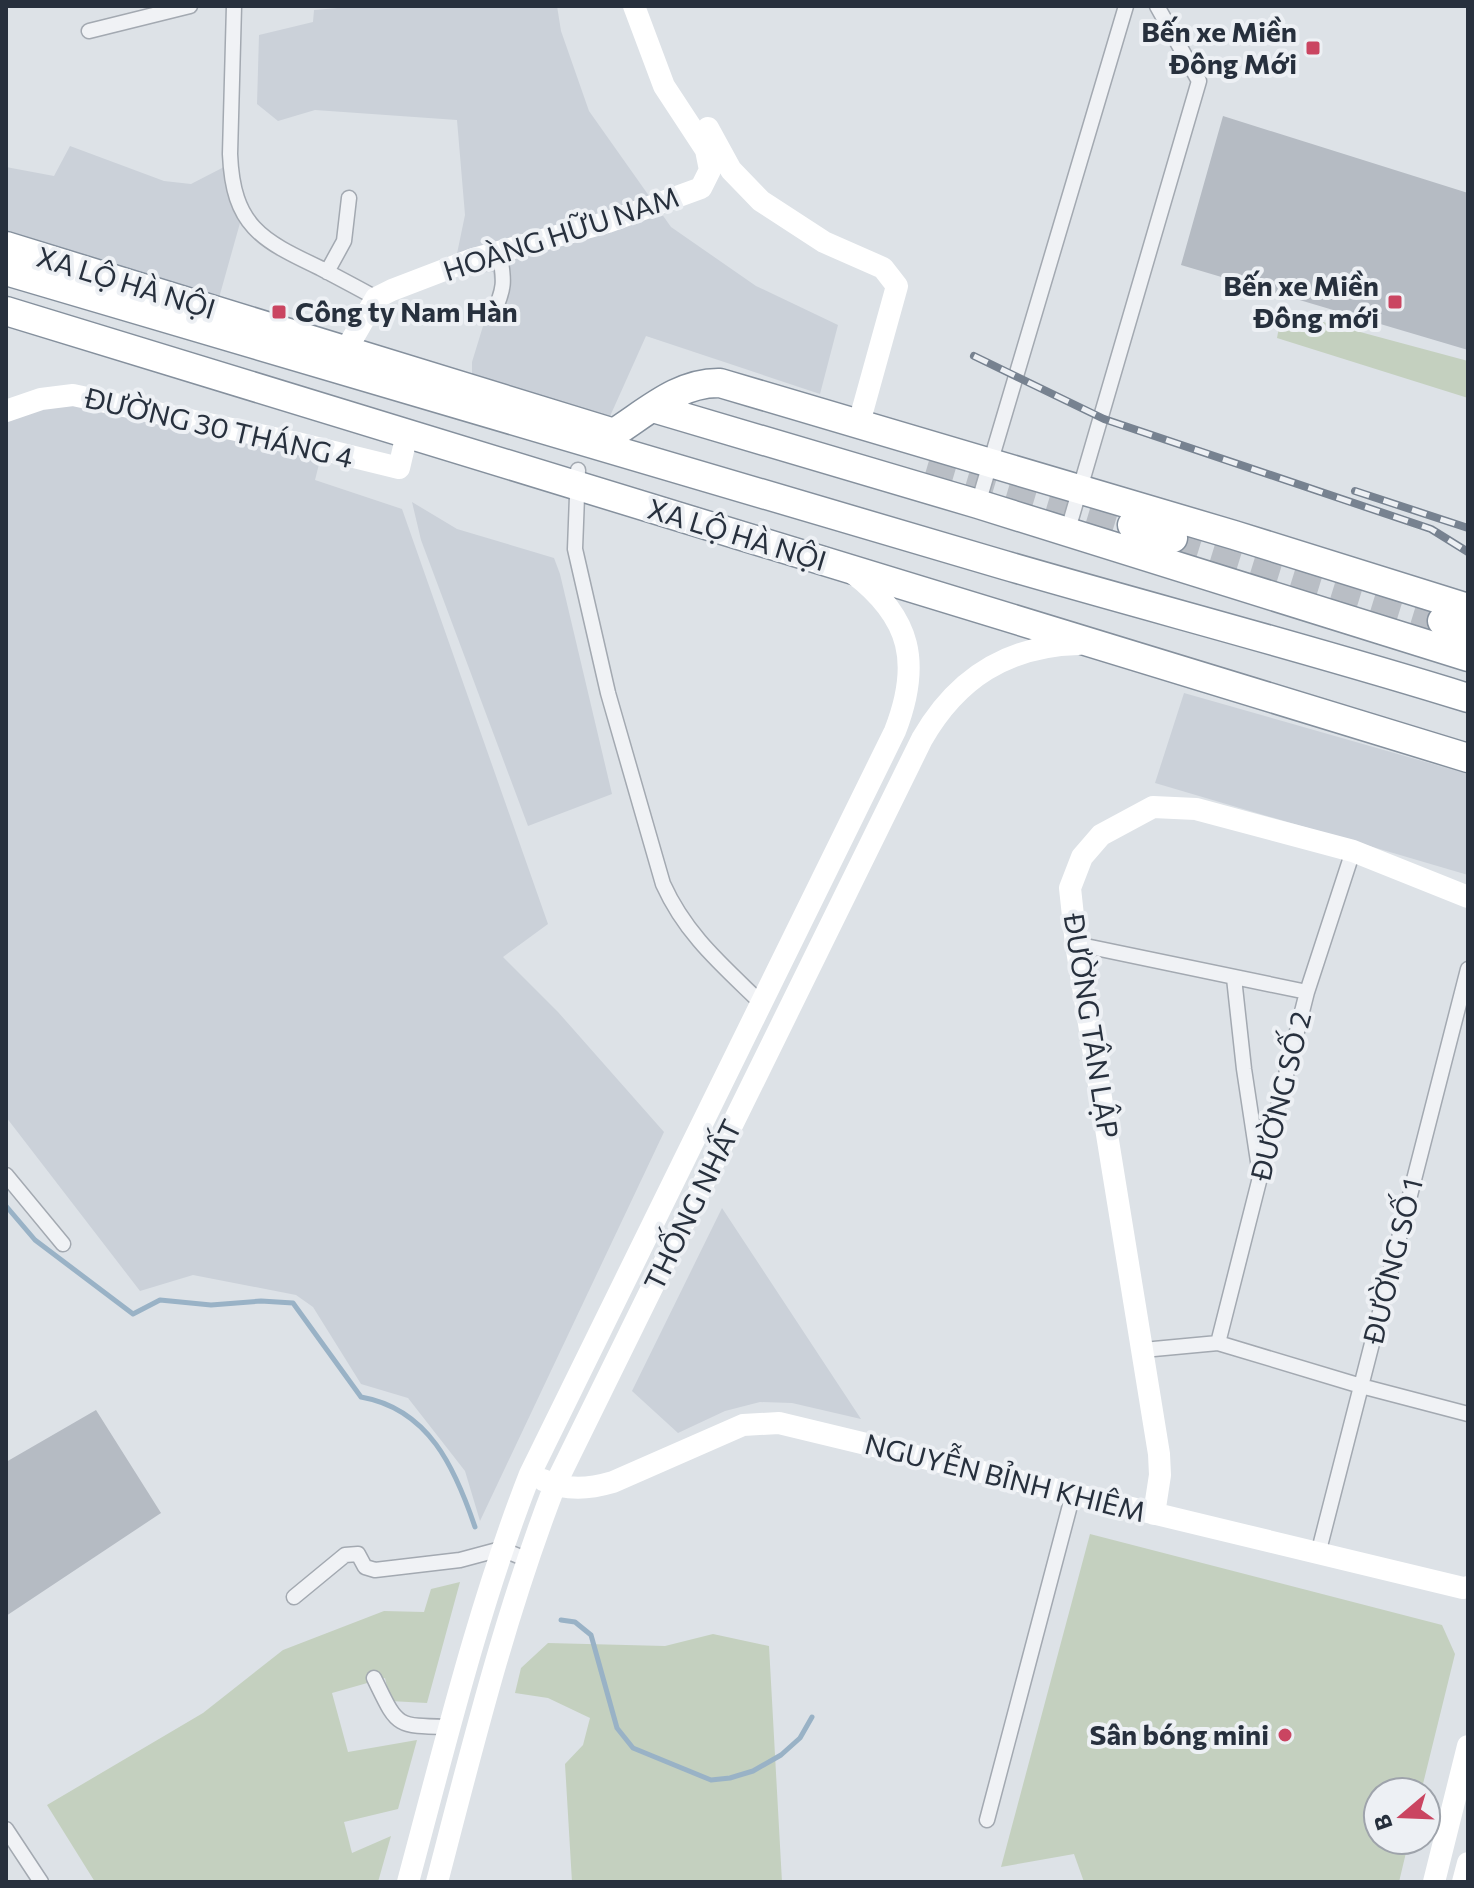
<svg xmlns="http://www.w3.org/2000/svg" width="1474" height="1888" viewBox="0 0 1474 1888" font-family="Commissioner,sans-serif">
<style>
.built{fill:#cbd1d9}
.green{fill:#c4d0bf}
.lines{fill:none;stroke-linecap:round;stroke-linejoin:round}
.stream{stroke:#99b2c6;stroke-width:5}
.building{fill:#b5bbc3}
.highway-tunnel{stroke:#b9bec5;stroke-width:28;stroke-dasharray:28 14;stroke-linecap:butt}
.street-casing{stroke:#a3a9b1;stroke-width:17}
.highway-casing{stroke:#85909d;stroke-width:31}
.street{stroke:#f0f2f5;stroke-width:14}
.secondary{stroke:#fff;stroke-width:22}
.highway{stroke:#fff;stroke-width:28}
.rail-casing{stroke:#778290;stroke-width:8}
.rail{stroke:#edf0f4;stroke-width:5;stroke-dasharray:15;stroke-linecap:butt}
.poi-dot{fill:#ca4561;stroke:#edf0f4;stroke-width:3}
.labels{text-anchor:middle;stroke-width:8;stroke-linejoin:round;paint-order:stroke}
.poi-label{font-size:28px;font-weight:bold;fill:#27303d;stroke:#edf0f4;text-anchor:end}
.street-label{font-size:28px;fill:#27303d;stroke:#edf0f4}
</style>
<rect width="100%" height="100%" fill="#dde2e7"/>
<!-- built -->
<path class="built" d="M362,6H557L561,31L589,111L671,227L756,286L838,325L820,394L646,336L607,423L472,379V362L495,287L493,272L453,273L465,215L457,120L315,110L278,121L257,104L259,35L313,22L314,10Z
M70,146L164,181L191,184L224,167L240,223L217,305L6,238V167L54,176Z
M88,402L321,456L315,480L402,509L548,924L503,957L558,1012L664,1132L480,1521L465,1471L408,1398L361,1384L313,1307L296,1295L193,1275L140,1291L6,1117V418L13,414Z
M412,502L457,529L554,558L560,574L612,794L528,826L421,540Z
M1184,693L1468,774V875L1155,783Z
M722,1208L861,1419L792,1403L760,1402L725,1411L678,1433L632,1391Z"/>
<!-- green -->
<path class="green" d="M1282,311L1468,361V398L1277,338Z
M1090,1534L1442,1625L1455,1654L1421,1792H1378V1840H1409L1399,1882H1084L1074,1854L1001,1867Z
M460,1582L427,1703L390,1701L385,1678L332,1693L348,1752L417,1740L398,1809L344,1822L352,1853L391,1836L378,1882H95L47,1805L203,1713L283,1650L384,1611L424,1612L431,1589Z
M713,1634L769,1646L782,1882H572L565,1764L583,1745L590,1718L548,1698L515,1693L521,1668L548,1643L665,1646Z"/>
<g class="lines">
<!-- stream -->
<path class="stream" d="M6,1206L35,1240L133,1314L160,1300L211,1305L261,1301L293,1303L361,1397C429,1409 455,1468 475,1527
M561,1620L575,1622L591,1635L617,1728L633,1748L711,1780L730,1778L753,1771L781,1755L800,1738L812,1717"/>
</g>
<!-- building -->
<path class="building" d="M1223,116L1468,193V350L1181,265Z
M96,1410L161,1513L6,1616V1462Z"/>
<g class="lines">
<!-- highway-tunnel -->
<path class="highway-tunnel" d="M928,464L1132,525
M1173,538L1442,621"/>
<!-- street casing -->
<g class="street-casing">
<path id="street" d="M234,6L230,154C233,226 261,240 320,268C339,278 358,288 376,298
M89,31L190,6
M327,272L344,241L349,198
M492,316C505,289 505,281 499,251
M578,470L575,549L608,693L663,884C686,935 722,965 761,1003
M978,504L1126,6
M1067,533L1199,81L1157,6
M1076,944L1307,992
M1234,978L1244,1069L1259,1168
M6,1175L63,1244
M1218,1343L1307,992L1353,851
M1143,1350L1218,1343L1361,1386L1468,1414
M1318,1554L1468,969
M294,1597L345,1555L358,1554L365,1567L375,1570L460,1560L501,1549L526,1559
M374,1678C398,1727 394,1726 450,1727
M987,1820L1073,1494
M6,1829L41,1882"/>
</g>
<!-- highway casing -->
<g class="highway-casing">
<path id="highway" d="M6,246L614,433
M6,271C338,372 671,469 1004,565C1159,610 1314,650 1468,698
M6,311L1468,758
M653,408L978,504L1468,657
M614,433C647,412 679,382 720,383L1234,535L1468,608
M1132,525L1173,538
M1442,621L1468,629"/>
</g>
<!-- street -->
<use href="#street" class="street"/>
<!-- secondary -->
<path class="secondary" d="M708,128L731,170L761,201L824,242L883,268L897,286L859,423
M346,350L376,298L392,290L473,259L608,222L701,188L710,170L706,150L664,86L634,6
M6,411L41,399L73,395L297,443L399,468L407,434
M543,1480C567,1491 589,1489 613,1482L743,1425L779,1423L1463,1588L1468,1587
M1154,1514L1160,1475L1159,1454L1076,944L1070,888L1082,857L1101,835L1153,807L1196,809L1353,851L1468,897
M408,1882C445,1745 478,1607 530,1474L895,731C921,664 912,618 853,573
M437,1882C472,1748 505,1614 555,1485L922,739C957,678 1007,646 1078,644
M1434,1882L1468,1746
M1463,1882L1468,1863"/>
<!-- highway -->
<use href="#highway" class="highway"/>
<!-- rail casing -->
<g class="rail-casing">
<path id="rail" d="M974,356L1104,419L1431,529L1468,552
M1355,491L1468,528"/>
</g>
<!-- rail -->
<use href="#rail" class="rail"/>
</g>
<!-- markers -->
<g class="poi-dot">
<rect x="1305" y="40" width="16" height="16" rx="4"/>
<rect x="1387" y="294" width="16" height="16" rx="4"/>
<rect x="271" y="304" width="16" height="16" rx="4"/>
<circle cx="1285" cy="1735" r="8"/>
</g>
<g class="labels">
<!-- poi labels -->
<g class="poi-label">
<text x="1297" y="42">Bến xe Miền<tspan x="1297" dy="32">Đông Mới</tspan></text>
<text x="1379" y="296">Bến xe Miền<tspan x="1379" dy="32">Đông mới</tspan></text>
<text x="295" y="322" text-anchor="start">Công ty Nam Hàn</text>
<text x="1269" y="1745">Sân bóng mini</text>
</g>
<!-- street labels -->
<g class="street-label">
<text transform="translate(561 234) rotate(-18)" y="10">HOÀNG HỮU NAM</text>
<text transform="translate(126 283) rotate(17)" y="10">XA LỘ HÀ NỘI</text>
<text transform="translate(219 428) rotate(13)" y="10">ĐƯỜNG 30 THÁNG 4</text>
<text transform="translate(737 535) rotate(17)" y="10">XA LỘ HÀ NỘI</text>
<text transform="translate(1091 1026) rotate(81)" y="10">ĐƯỜNG TÂN LẬP</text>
<text transform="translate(1281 1096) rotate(-76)" y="10">ĐƯỜNG SỐ 2</text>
<text transform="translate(693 1205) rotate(-64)" y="10">THỐNG NHẤT</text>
<text transform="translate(1393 1261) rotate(-76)" y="10">ĐƯỜNG SỐ 1</text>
<text transform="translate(1005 1478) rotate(14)" y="10">NGUYỄN BỈNH KHIÊM</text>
</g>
</g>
<!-- border -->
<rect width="1474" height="1888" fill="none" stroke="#27303d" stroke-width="16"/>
<!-- north arrow -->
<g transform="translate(1402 1816) rotate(251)"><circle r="38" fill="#edf0f4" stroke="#9ea3ab" stroke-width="2"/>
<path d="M0-6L14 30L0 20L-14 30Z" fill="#ca4561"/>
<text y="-12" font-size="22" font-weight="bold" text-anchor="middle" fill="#27303d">B</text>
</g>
</svg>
